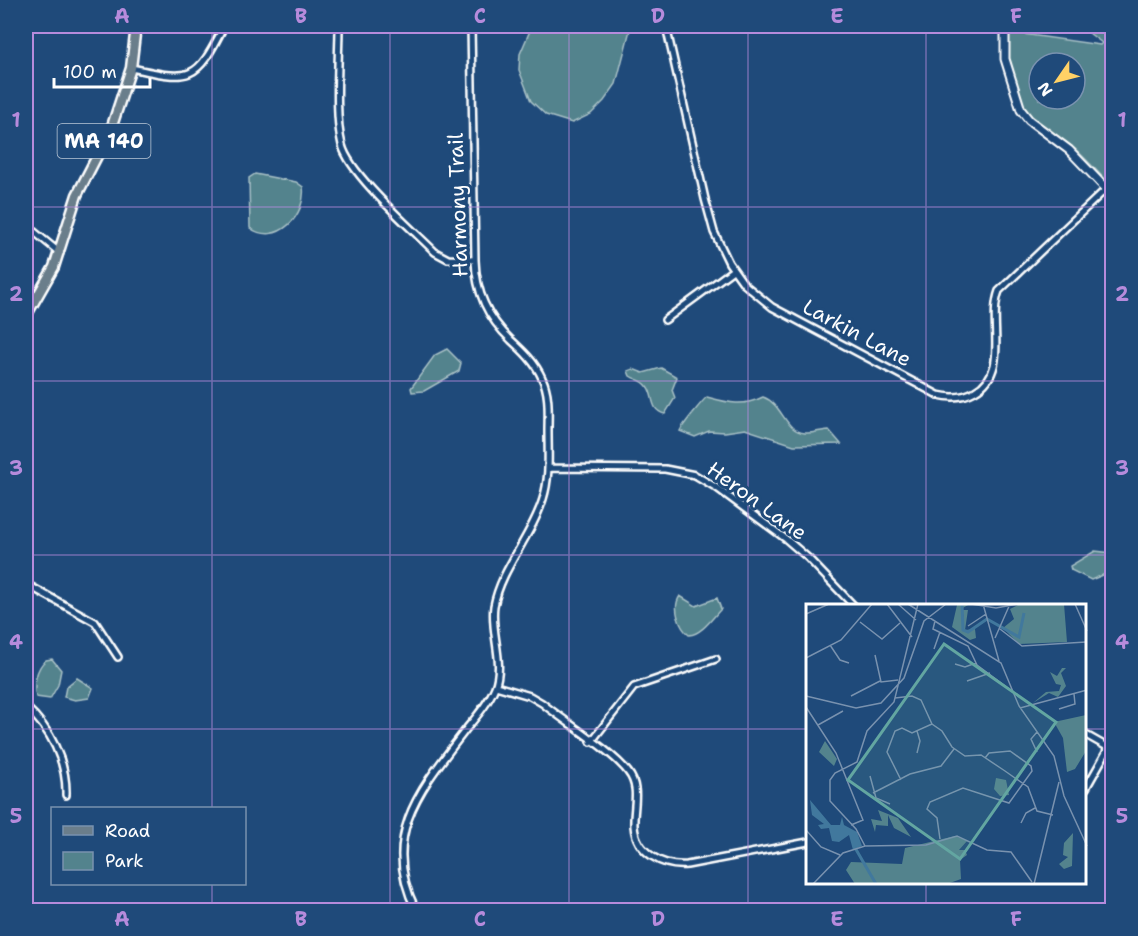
<svg xmlns="http://www.w3.org/2000/svg" width="1138" height="936" viewBox="0 0 1138 936" font-family="'Shantell Sans',sans-serif">
<style>
.green{fill:#53838d;stroke:#a9c1c6;stroke-width:1.5;fill-rule:evenodd}
.lines{fill:none;stroke-linecap:round;stroke-linejoin:round}
.minor-casing{stroke:#fff;stroke-width:10}
.tertiary-casing{stroke:#fff;stroke-width:11}
.primary-casing{stroke:#fff;stroke-width:13}
.minor{stroke:#1f4a7a;stroke-width:5}
.tertiary{stroke:#1f4a7a;stroke-width:7}
.primary{stroke:#6b7e8b;stroke-width:8}
.grid{fill:none;stroke:#b68bdc;stroke-width:1.5;stroke-opacity:0.55}
.labels{text-anchor:middle;stroke-width:6;stroke-linejoin:round;paint-order:stroke}
.shield{fill:#1f4a7a;stroke:#bcc9d7;stroke-width:1.5}
.shield-label{font-size:20px;font-weight:bold;fill:#fff}
.street-label{font-size:21px;fill:#fff;stroke:#1f4a7a}
.inset-river{fill:none;stroke:#41789d;stroke-width:3}
.inset-road{fill:none;stroke:#7992af;stroke-width:1.5}
.view{fill:#63a6a1;fill-opacity:0.15;stroke:#63a6a1;stroke-width:3}
.inset-edge{fill:none;stroke:#fff;stroke-width:3}
.neatline{fill:none;stroke:#b68bdc;stroke-width:2}
.grid-label{font-size:20px;text-anchor:middle;font-weight:bold;fill:#b68bdc}
</style>
<rect width="100%" height="100%" fill="#1f4a7a"/>
<filter id="ink" filterUnits="userSpaceOnUse"><feTurbulence type="fractalNoise" baseFrequency=".0167" numOctaves="2"/><feDisplacementMap in="SourceGraphic" scale="12" xChannelSelector="R" yChannelSelector="G"/><feConvolveMatrix kernelMatrix="1 2 1 2 8 2 1 2 1" color-interpolation-filters="sRGB"/></filter>
<g filter="url(#ink)">
<!-- green -->
<path class="green" d="M532,26H631L616,84L604,101L591,114L572,123L546,115L531,101L519,70L520,54Z
M1080,26H1112V187C1099,174 1088,160 1074,148C1061,137 1043,130 1032,119C1015,104 1004,53 1009,32L1100,45L1102,43ZM1039,63H1075V99H1039Z
M255,174L296,182L303,187C307,215 277,247 250,228L249,178Z
M447,349L461,363L459,371L424,391L412,392L411,388L435,355Z
M661,368L677,377L672,390L675,398L665,414C649,410 655,396 647,386C643,380 636,380 630,376L628,371L633,369L643,373Z
M707,397C729,403 743,407 763,397C783,404 784,431 805,433C813,434 821,430 829,430L841,444L794,445L745,429L725,432L709,431L695,437L680,431C682,426 703,400 707,397Z
M1095,551L1112,553V568L1103,575L1091,580L1071,570L1070,566Z
M680,596L696,606L717,598L721,609C712,618 702,634 689,635C679,627 672,607 680,596Z
M52,659L61,670L58,685L50,699L36,697C33,685 36,668 46,660Z
M77,678L93,688L89,698L75,700L64,697L66,687Z"/>
<g class="lines">
<!-- minor casing -->
<g class="minor-casing">
<path id="minor" d="M339,26C339,60 334,113 342,145C349,174 412,229 435,252L448,259L475,260
M666,26L705,199L714,232L729,263L744,284L772,307L938,395C950,398 963,398 975,391C1011,371 987,323 999,291L1106,189
M131,68C191,81 196,82 224,26
M26,225L60,253
M665,320L733,270
M548,468L665,469L695,475L717,488L786,539L808,558L854,606
M26,584L95,622L118,657
M1111,609L1112,615
M496,686L530,696L542,703C564,721 612,751 628,772C641,788 633,807 634,826C636,853 663,867 687,865L808,842
M26,707C50,728 67,762 66,795
M1086,735L1109,748
M591,742L634,687L716,659
M1086,788L1112,742
M416,910C378,835 423,786 467,728C477,716 489,702 495,687C505,662 490,632 494,606C501,568 532,536 543,499C550,477 548,454 548,431C548,414 550,394 542,378C535,362 523,351 511,340C487,317 476,292 475,260L471,26"/>
</g>
<!-- tertiary casing -->
<g class="tertiary-casing">
<path id="tertiary" d="M1005,26V59L1021,110L1029,120L1069,150L1112,195"/>
</g>
<!-- primary casing -->
<g class="primary-casing">
<path id="primary" d="M26,316L54,267L77,195L111,129L131,68L136,26"/>
</g>
<!-- minor -->
<use href="#minor" class="minor"/>
<!-- tertiary -->
<use href="#tertiary" class="tertiary"/>
<!-- primary -->
<use href="#primary" class="primary"/>
</g>
</g>
<!-- grid -->
<path class="grid" d="M212,26V808M390,26V910M569,26V910M748,26V910M926,26V606M26,207H1112M26,381H1112M26,555H1112M26,729H808M1086,729H1112M212,884V910M926,884V910"/>
<g class="labels">
<!-- shield labels -->
<rect class="shield" x="57.5" y="124" width="93" height="34" rx="4.5"/>
<g class="shield-label">
<text x="104" y="148">MA 140</text>
</g>
<!-- street labels -->
<g class="street-label">
<text transform="translate(458 205) rotate(-92)" y="7">Harmony Trail</text>
<text transform="translate(857 333) rotate(28)" y="7">Larkin Lane</text>
<text transform="translate(757 501) rotate(36)" y="7">Heron Lane</text>
</g>
</g>
<!-- overview -->
<g transform="translate(806 604)">
<rect width="280" height="280" fill="#1f4a7a"/>
<path d="M214,0H258L261,38L213,40L197,24L208,15L204,5ZM151,1H162L155,5V11L158,14L156,6H162L159,26L169,25L170,34L164,36L146,23ZM256,64H260L255,69L260,82L252,93L243,89L227,99L240,88L253,87L255,81L250,80L244,68L251,72ZM280,111V147L269,165L261,168L257,134L248,118ZM19,137L31,155L28,162L13,148ZM190,174L200,176L203,191L194,192L188,185ZM72,206L92,214L105,233L88,224L82,211V222L70,221L69,228L65,215L76,217ZM267,229L266,262L258,265L253,260L262,253L257,251L258,239ZM149,232L161,237L153,246H159L161,251L154,256L155,275L141,280H49L40,266L45,258L96,260L99,244Z" fill="#53838d"/>
<path d="M4,196L25,221H34L36,213L38,221L51,228L56,242L47,246L43,231L33,238L26,237L23,224L15,225L12,221L18,220L6,211Z" fill="#41789d"/>
<path class="inset-river" d="M156,0L157,26L162,28L181,15L213,33L218,9M48,242L70,280"/>
<path class="inset-road" d="M81,0L106,33M92,0L110,16M102,0L195,59L213,102L248,152L258,192L281,242M165,0L190,4L212,0M177,0L193,57M269,0L281,27M0,10L23,0M129,17L127,25L162,42L171,61L206,87M54,18L76,35L94,19M162,22L180,10M194,25L216,42L280,38M189,34L204,0M24,41L34,56L43,59M128,45L134,28M69,51L75,78L92,76M0,54L35,36L66,0M149,60L159,63L170,59M161,77L184,69M0,92L50,104L75,99L98,74L118,17L140,0M45,92L74,77M89,94L106,92L115,96L126,120L136,127L146,143L159,152L175,151L199,167L222,183L231,207L247,211M0,103L30,149L57,216L45,221M214,104L281,86M253,105L269,100L268,90M12,121L37,107M231,128L225,135L231,148M111,149L114,137L111,127M64,172L70,194L84,200M95,176L81,148L89,127L96,124L106,129L126,120M67,189L104,170L135,162L148,145M215,219L220,209L229,204M0,226L15,243L34,251M134,235L131,214L121,205L124,198L157,184L203,199L226,167L225,162L204,147L183,149L179,154M59,242L50,225L24,197V176L29,169L51,158L61,127L88,98L112,0M7,280L37,249L59,242L120,241L151,232L181,246L205,248L226,278M228,280L253,178"/>
<path class="view" d="M138,40L250,118L154,255L42,176Z"/>
<rect width="280" height="280" class="inset-edge"/>
</g>
<!-- margin -->
<rect width="1138" height="936" fill="none" stroke="#1f4a7a" stroke-width="66"/>
<!-- legend -->
<rect x="51" y="807" width="195" height="78" fill="#1f4a7a" stroke="#7992af" stroke-width="1.5"/>
<rect x="63" y="826" width="30" height="9" fill="#6b7e8b" stroke="#7992af" stroke-width="1.5"/>
<text x="105" y="837" font-size="18" fill="#ffffff">Road</text>
<rect x="63" y="852" width="30" height="18" fill="#53838d" stroke="#7992af" stroke-width="1.5"/>
<text x="105" y="867" font-size="18" fill="#ffffff">Park</text>
<!-- north arrow -->
<g transform="translate(1057 81) rotate(235)"><circle r="28" fill="#1f4a7a" stroke="#7992af" stroke-width="1.5"/>
<path d="M0-4.5L10 22L0 15L-10 22Z" fill="#ffd166"/>
<text y="-9" font-size="16" font-weight="bold" text-anchor="middle" fill="#ffffff">N</text>
</g>
<!-- scale -->
<path d="M54 78v9h96v-9" fill="none" stroke="#ffffff" stroke-width="3"/>
<text x="63" y="78" font-size="18" fill="#ffffff" stroke="#1f4a7a" stroke-width="4.5" paint-order="stroke">100 m</text>
<rect x="33" y="33" width="1072" height="870" class="neatline"/>
<g class="grid-label">
<text x="122" y="23">A</text>
<text x="301" y="23">B</text>
<text x="480" y="23">C</text>
<text x="658" y="23">D</text>
<text x="837" y="23">E</text>
<text x="1016" y="23">F</text>
<text x="16" y="127">1</text>
<text x="1122" y="127">1</text>
<text x="16" y="301">2</text>
<text x="1122" y="301">2</text>
<text x="16" y="475">3</text>
<text x="1122" y="475">3</text>
<text x="16" y="649">4</text>
<text x="1122" y="649">4</text>
<text x="16" y="823">5</text>
<text x="1122" y="823">5</text>
<text x="122" y="926">A</text>
<text x="301" y="926">B</text>
<text x="480" y="926">C</text>
<text x="658" y="926">D</text>
<text x="837" y="926">E</text>
<text x="1016" y="926">F</text>
</g>
</svg>
